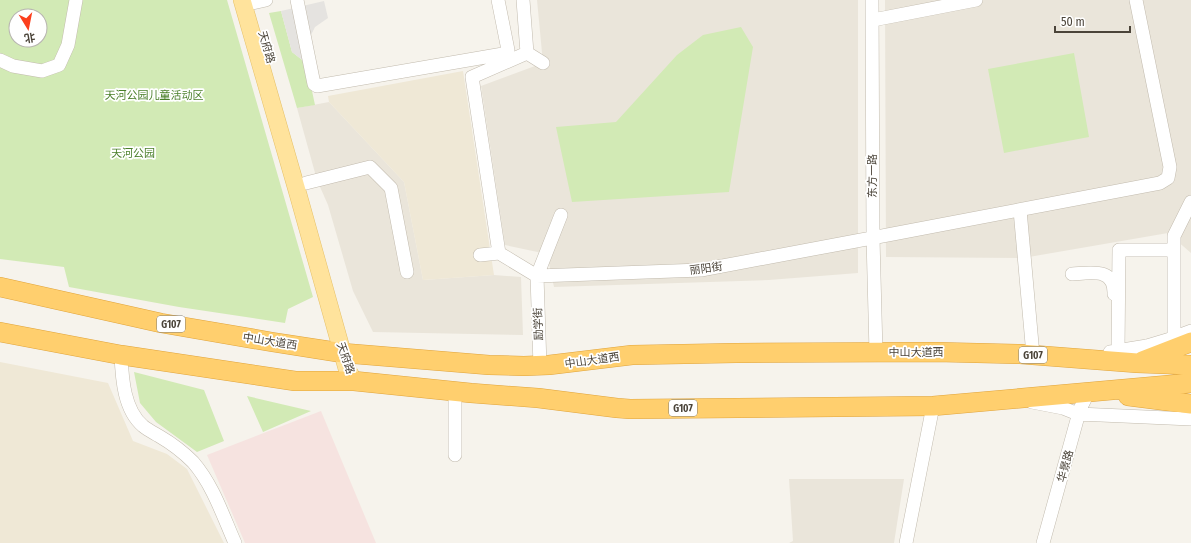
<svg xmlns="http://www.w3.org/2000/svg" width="1191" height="543" viewBox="0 0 1191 543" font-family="'Fira Sans Condensed','Noto Sans SC',sans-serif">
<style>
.residential{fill:#eae5da}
.education{fill:#efe8d6}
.medical{fill:#f6e3e0}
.green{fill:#d2eab5;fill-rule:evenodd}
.parking{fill:#e5e3e0}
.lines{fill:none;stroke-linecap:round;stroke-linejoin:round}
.minor-casing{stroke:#c2bbae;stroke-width:14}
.major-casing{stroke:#e6c16a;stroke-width:18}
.highway-casing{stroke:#e0a43c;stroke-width:20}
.minor{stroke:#fff;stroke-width:13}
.major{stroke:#ffe39c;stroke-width:17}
.highway{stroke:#ffcf6e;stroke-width:19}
.labels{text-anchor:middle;stroke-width:3.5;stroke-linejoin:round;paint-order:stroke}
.shield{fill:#fff;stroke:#817c74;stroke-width:1}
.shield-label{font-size:10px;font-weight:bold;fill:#4b4439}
.street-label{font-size:11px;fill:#4b4439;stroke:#fff}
.park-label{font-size:11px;fill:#4a7f2a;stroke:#fff}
</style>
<rect width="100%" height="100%" fill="#f6f3ec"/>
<!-- residential -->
<path class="residential" d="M537,0H858V273L769,280L554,287L547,254L505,245L481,86L543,63Z
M885,0H1191V253L1168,233L1023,258L886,257Z
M329,102L404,182L423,280L494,275L521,277L523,335L373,332L353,291L328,205L317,180L297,108Z
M789,479H904L894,543H789L793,541Z"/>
<!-- education -->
<path class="education" d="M463,71L494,275L423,280L404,182L329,102L328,96Z
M0,362L108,383L133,441L167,454L187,469L224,543H0Z"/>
<!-- medical -->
<path class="medical" d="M321,411L376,543H245L207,455Z"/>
<!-- green -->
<path class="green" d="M0,0H227L313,297L288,309L285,323L179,307L69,287L64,267L0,259ZM16,16H40V40H16Z
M281,11L292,52L306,63L315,105L297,108L269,13Z
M741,27L753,47L729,192L572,202L556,127L616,122L677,55L703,35Z
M1074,53L1089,137L1004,153L988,69Z
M134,372L204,390L224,441L197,452L156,422L140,403Z
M247,396L311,411L263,432Z"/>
<!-- parking -->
<path class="parking" d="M324,1L328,18L315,27L309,39L306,63L292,52L281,11Z"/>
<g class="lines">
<!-- minor casing -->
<g class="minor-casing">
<path id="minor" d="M297,0L314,84L317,86L503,54L508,50L498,0
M523,0L527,53L472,77L499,253L537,276
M872,0L873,238L876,352
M243,5L266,0
M873,20L976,0
M527,53L543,63
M0,60L13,66L42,71L59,65L68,45L76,0
M306,183L370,167L391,188L407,272
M1020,210L1033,355
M480,255L499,253
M1072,274C1090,273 1115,267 1114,294
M537,276L701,270L856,241L1160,183L1168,178L1170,167L1136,0
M1174,338V236L1191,202
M1118,351L1119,250H1174
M1110,352L1147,346L1167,340L1191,331
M121,355C122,379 124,410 143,426C148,430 154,433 159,436C171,443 183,452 193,462C213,485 223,516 235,543
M540,366L537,276L561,215
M455,391V455
M1032,402L1063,408L1078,414L1191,419
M906,543L933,406
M1043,543L1080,409L1086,397L1091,392"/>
</g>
<!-- major casing -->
<g class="major-casing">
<path id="major" d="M242,0L298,194L347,369L354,381"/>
</g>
<!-- highway casing -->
<g class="highway-casing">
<path id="highway" d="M0,287L161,323L272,342L343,353L489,365L524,366L549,365L632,355L736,353L936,352L1020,354L1137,363L1191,365
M0,332L121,355L295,381H354L471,393L538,398L617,408L630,409L933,406L1191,383
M1142,361L1191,342
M1128,396L1191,404"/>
</g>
<!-- minor -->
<use href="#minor" class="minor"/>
<!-- major -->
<use href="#major" class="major"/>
<!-- highway -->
<use href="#highway" class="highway"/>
</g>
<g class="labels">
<!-- shield labels -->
<g class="shield">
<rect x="157" y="316" width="28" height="16" rx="3"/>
<rect x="1019" y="347" width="28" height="16" rx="3"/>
<rect x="669" y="400" width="28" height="16" rx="3"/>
</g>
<g class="shield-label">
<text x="171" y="328">G107</text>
<text x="1033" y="359">G107</text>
<text x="683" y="412">G107</text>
</g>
<!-- street labels -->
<g class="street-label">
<text transform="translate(267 47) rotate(74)" y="4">天府路</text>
<text transform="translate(872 176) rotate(-90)" y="4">东方一路</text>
<text transform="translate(706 268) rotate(-7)" y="4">丽阳街</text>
<text transform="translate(538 324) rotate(-92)" y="4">励学街</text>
<text transform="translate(270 341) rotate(9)" y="4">中山大道西</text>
<text x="916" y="356">中山大道西</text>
<text transform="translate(346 358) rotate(71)" y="4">天府路</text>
<text transform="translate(592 360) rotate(-8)" y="4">中山大道西</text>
<text transform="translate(1065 466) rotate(-75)" y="4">华景路</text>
</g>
<!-- park labels -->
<g class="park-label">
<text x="154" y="99">天河公园儿童活动区</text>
<text x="133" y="157">天河公园</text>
</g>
</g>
<!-- north arrow -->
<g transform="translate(28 28) rotate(170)"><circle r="19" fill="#ffffff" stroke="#b7b4b0"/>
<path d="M0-3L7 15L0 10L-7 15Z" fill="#fc3f1d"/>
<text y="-6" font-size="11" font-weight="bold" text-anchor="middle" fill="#4b4439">北</text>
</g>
<!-- scale -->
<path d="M1055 26v6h75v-6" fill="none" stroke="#4b4439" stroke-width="2"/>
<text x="1061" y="26" font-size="12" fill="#4b4439" stroke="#ffffff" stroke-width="3" paint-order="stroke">50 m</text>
</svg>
